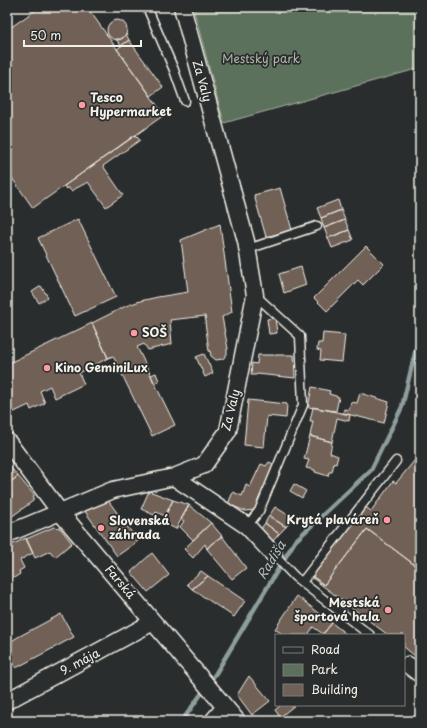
<svg xmlns="http://www.w3.org/2000/svg" width="427" height="728" viewBox="0 0 427 728" font-family="'Playpen Sans',sans-serif">
<style>
.green{fill:#5c715c;stroke:#a8b1a2}
.lines{fill:none;stroke-linecap:round;stroke-linejoin:round}
.stream{stroke:#8d9e9c;stroke-width:4.5}
.building{fill:#706157;stroke:#f4f1e8}
.service-casing{stroke:#f4f1e8;stroke-width:11}
.minor-casing{stroke:#f4f1e8;stroke-width:19}
.service{stroke:#2a2d2e;stroke-width:8}
.minor{stroke:#2a2d2e;stroke-width:16}
.poi-dot{fill:#ff9aa2;stroke:#2a2d2e;stroke-width:1.5}
.labels{text-anchor:middle;stroke-width:3.5;stroke-linejoin:round;paint-order:stroke}
.park-label{font-size:12px;fill:#b0b7a9;stroke:#2a2d2e}
.street-label{font-size:12px;fill:#f4f1e8;stroke:#2a2d2e}
.poi-label{font-size:12px;font-weight:bold;fill:#f4f1e8;stroke:#2a2d2e;text-anchor:start}
.water-label{font-size:13px;font-style:italic;fill:#afbab5;stroke:#2a2d2e}
</style>
<rect width="100%" height="100%" fill="#2a2d2e"/>
<filter id="ink" filterUnits="userSpaceOnUse"><feTurbulence type="fractalNoise" baseFrequency=".025" numOctaves="2"/><feDisplacementMap in="SourceGraphic" scale="8" xChannelSelector="R" yChannelSelector="G"/><feConvolveMatrix kernelMatrix="1 2 1 2 8 2 1 2 1" color-interpolation-filters="sRGB"/></filter>
<g filter="url(#ink)">
<!-- green -->
<path class="green" d="M193,7H420V68L224,123Z"/>
<g class="lines">
<!-- stream -->
<path class="stream" d="M182,721L216,673L295,541L371,470L402,407L420,332"/>
</g>
<!-- building -->
<path class="building" d="M40,7H87L164,115L33,208L7,171V30Z
M107 30a10 10 0 1 1 20 0a10 10 0 1 1-20 0Z
M126,34L129,40L121,46L116,39H121Z
M129,40L163,87L151,96L117,49Z
M135,135L140,140L103,166L123,195L106,207L88,182L71,191L68,187L66,189L64,186Z
M280,188L292,230L266,237L254,195Z
M338,200L341,210L321,218L317,208Z
M341,210L345,220L324,228L321,218Z
M78,219L116,297L75,316L38,238Z
M345,220L349,230L328,238L324,228Z
M220,224L232,312L222,317L228,349H227V354L223,359L216,360L211,356L210,351H209L205,322H206L205,316L170,320L172,344L148,350L144,344L137,347L175,425L152,436L113,356L108,358L92,323L126,306L140,301L158,297L188,292L181,240Z
M349,230L353,240L332,248L328,238Z
M366,246L384,264L363,285L358,280L327,311L314,298Z
M301,267L306,285L284,293L279,274Z
M41,286L48,297L39,303L32,292Z
M275,318L277,333L269,334L267,319Z
M92,323L108,358L79,373L84,384L55,398L50,386L40,391L45,403L31,410L29,405L10,414L7,407V364Z
M323,333L345,335L342,362L320,360L321,351L317,350L318,343H322Z
M204,354L213,373L205,377L196,357Z
M258,355H294L295,378L257,374L256,375H251L252,363L257,364Z
M156,373L159,381L154,383L151,375Z
M312,387L330,391L329,394L339,397L336,411L308,407Z
M360,393L389,402L384,423L343,413L344,409L349,410L351,402L357,403Z
M248,400L287,404L286,418L267,416L264,447L244,445Z
M313,407L350,415L349,421L337,418L332,442L310,436L313,421H310Z
M310,436L332,442L330,453L338,456L336,464L334,463L332,472H329L328,476L315,472V470L306,468L309,460L304,459Z
M419,455H420V569L367,529L324,585L312,576L364,506L371,511L393,481L396,483Z
M269,462L278,466L256,510L245,511L228,504L233,492L242,496L246,485L250,487L261,464L266,466Z
M7,463L18,476L7,485Z
M18,476L34,495L33,501L7,520V499L12,495L7,489V485Z
M294,484L306,491L302,498L290,491Z
M149,491L173,500L165,516L156,512L154,515L141,509Z
M107,499L138,541L117,556L84,510Z
M173,500L189,505L176,529L162,522Z
M189,505L211,523L193,540L180,527L184,521L181,519Z
M275,507L293,518L286,527L269,516Z
M269,516L286,527L279,534L265,523Z
M211,523L222,536L210,545L207,549L205,544L193,558L184,549Z
M265,523L279,534L273,541L260,530Z
M54,527L60,528L72,543L55,557L50,551L35,558L26,539Z
M367,529L420,569V660L404,647V635H388L311,577L312,576L324,585Z
M222,536L246,568L232,579L207,549L210,545Z
M26,538L33,553L20,560L24,568L19,571L20,574L9,581L7,577V547Z
M152,553L169,575L148,592L131,572Z
M201,571L208,576L192,589L187,584Z
M208,576L245,601L234,617L192,589Z
M297,596L332,623L323,634L313,627L308,635H284L275,629Z
M61,614L74,637L16,668L7,651V644L18,637Z
M332,623L346,634L345,635H322Z
M7,651L14,664L7,668Z
M249,676L270,701L252,715L237,695Z
M281,705H295L280,717L275,710Z"/>
<g class="lines">
<!-- service casing -->
<g class="service-casing">
<path id="service" d="M147,7L174,70L185,101
M248,249L317,226
M247,526L259,511L303,405L300,336L255,295
M274,555L295,577L370,635
M302,582L396,461"/>
</g>
<!-- minor casing -->
<g class="minor-casing">
<path id="minor" d="M7,441L60,512L237,721
M174,477L247,526L274,555
M7,534L113,490L174,477L204,465L228,431L255,295L246,241L182,7
M408,665L420,674
M7,701L153,622
M213,721L225,707"/>
</g>
<!-- service -->
<use href="#service" class="service"/>
<!-- minor -->
<use href="#minor" class="minor"/>
</g>
</g>
<!-- markers -->
<g class="poi-dot">
<circle cx="82" cy="105" r="4"/>
<circle cx="134" cy="333" r="4"/>
<circle cx="47" cy="368" r="4"/>
<circle cx="387" cy="520" r="4"/>
<circle cx="101" cy="528" r="4"/>
<circle cx="388" cy="610" r="4"/>
</g>
<g class="labels">
<!-- park labels -->
<g class="park-label">
<text x="261" y="63">Mestský park</text>
</g>
<!-- street labels -->
<g class="street-label">
<text transform="translate(202 81) rotate(75)" y="4">Za Valy</text>
<text transform="translate(231 410) rotate(-76)" y="4">Za Valy</text>
<text transform="translate(120 582) rotate(50)" y="4">Farská</text>
<text transform="translate(80 662) rotate(-28)" y="4">9. mája</text>
</g>
<!-- poi labels -->
<g class="poi-label">
<text x="90" y="102">Tesco<tspan x="90" dy="14">Hypermarket</tspan></text>
<text x="142" y="337">SOŠ</text>
<text x="55" y="372">Kino GeminiLux</text>
<text x="379" y="524" text-anchor="end">Krytá plaváreň</text>
<text x="109" y="525">Slovenská<tspan x="109" dy="14">záhrada</tspan></text>
<text x="380" y="607" text-anchor="end">Mestská<tspan x="380" dy="14">športová hala</tspan></text>
</g>
<!-- water labels -->
<g class="water-label">
<text transform="translate(271 560) rotate(-59)" y="5">Radiša</text>
</g>
</g>
<!-- margin -->
<rect width="427" height="728" fill="none" stroke="#2a2d2e" stroke-width="24"/>
<rect x="12" y="12" width="403" height="704" fill="none" stroke="#f4f1e8" stroke-width="1.5" filter="url(#ink)"/>
<!-- legend -->
<rect x="275" y="634" width="130" height="72" fill="#2a2d2e" stroke="#7b7b78"/>
<rect x="283" y="647" width="20" height="6" fill="#2a2d2e" stroke="#7b7b78"/>
<text x="311" y="654" font-size="12" fill="#f4f1e8">Road</text>
<rect x="283" y="664" width="20" height="12" fill="#5c715c" stroke="#7b7b78"/>
<text x="311" y="674" font-size="12" fill="#f4f1e8">Park</text>
<rect x="283" y="684" width="20" height="12" fill="#706157" stroke="#7b7b78"/>
<text x="311" y="694" font-size="12" fill="#f4f1e8">Building</text>
<!-- scale -->
<path d="M24 40v6h117v-6" fill="none" stroke="#f4f1e8" stroke-width="2"/>
<text x="30" y="40" font-size="12" fill="#f4f1e8" stroke="#2a2d2e" stroke-width="3" paint-order="stroke">50 m</text>
</svg>
